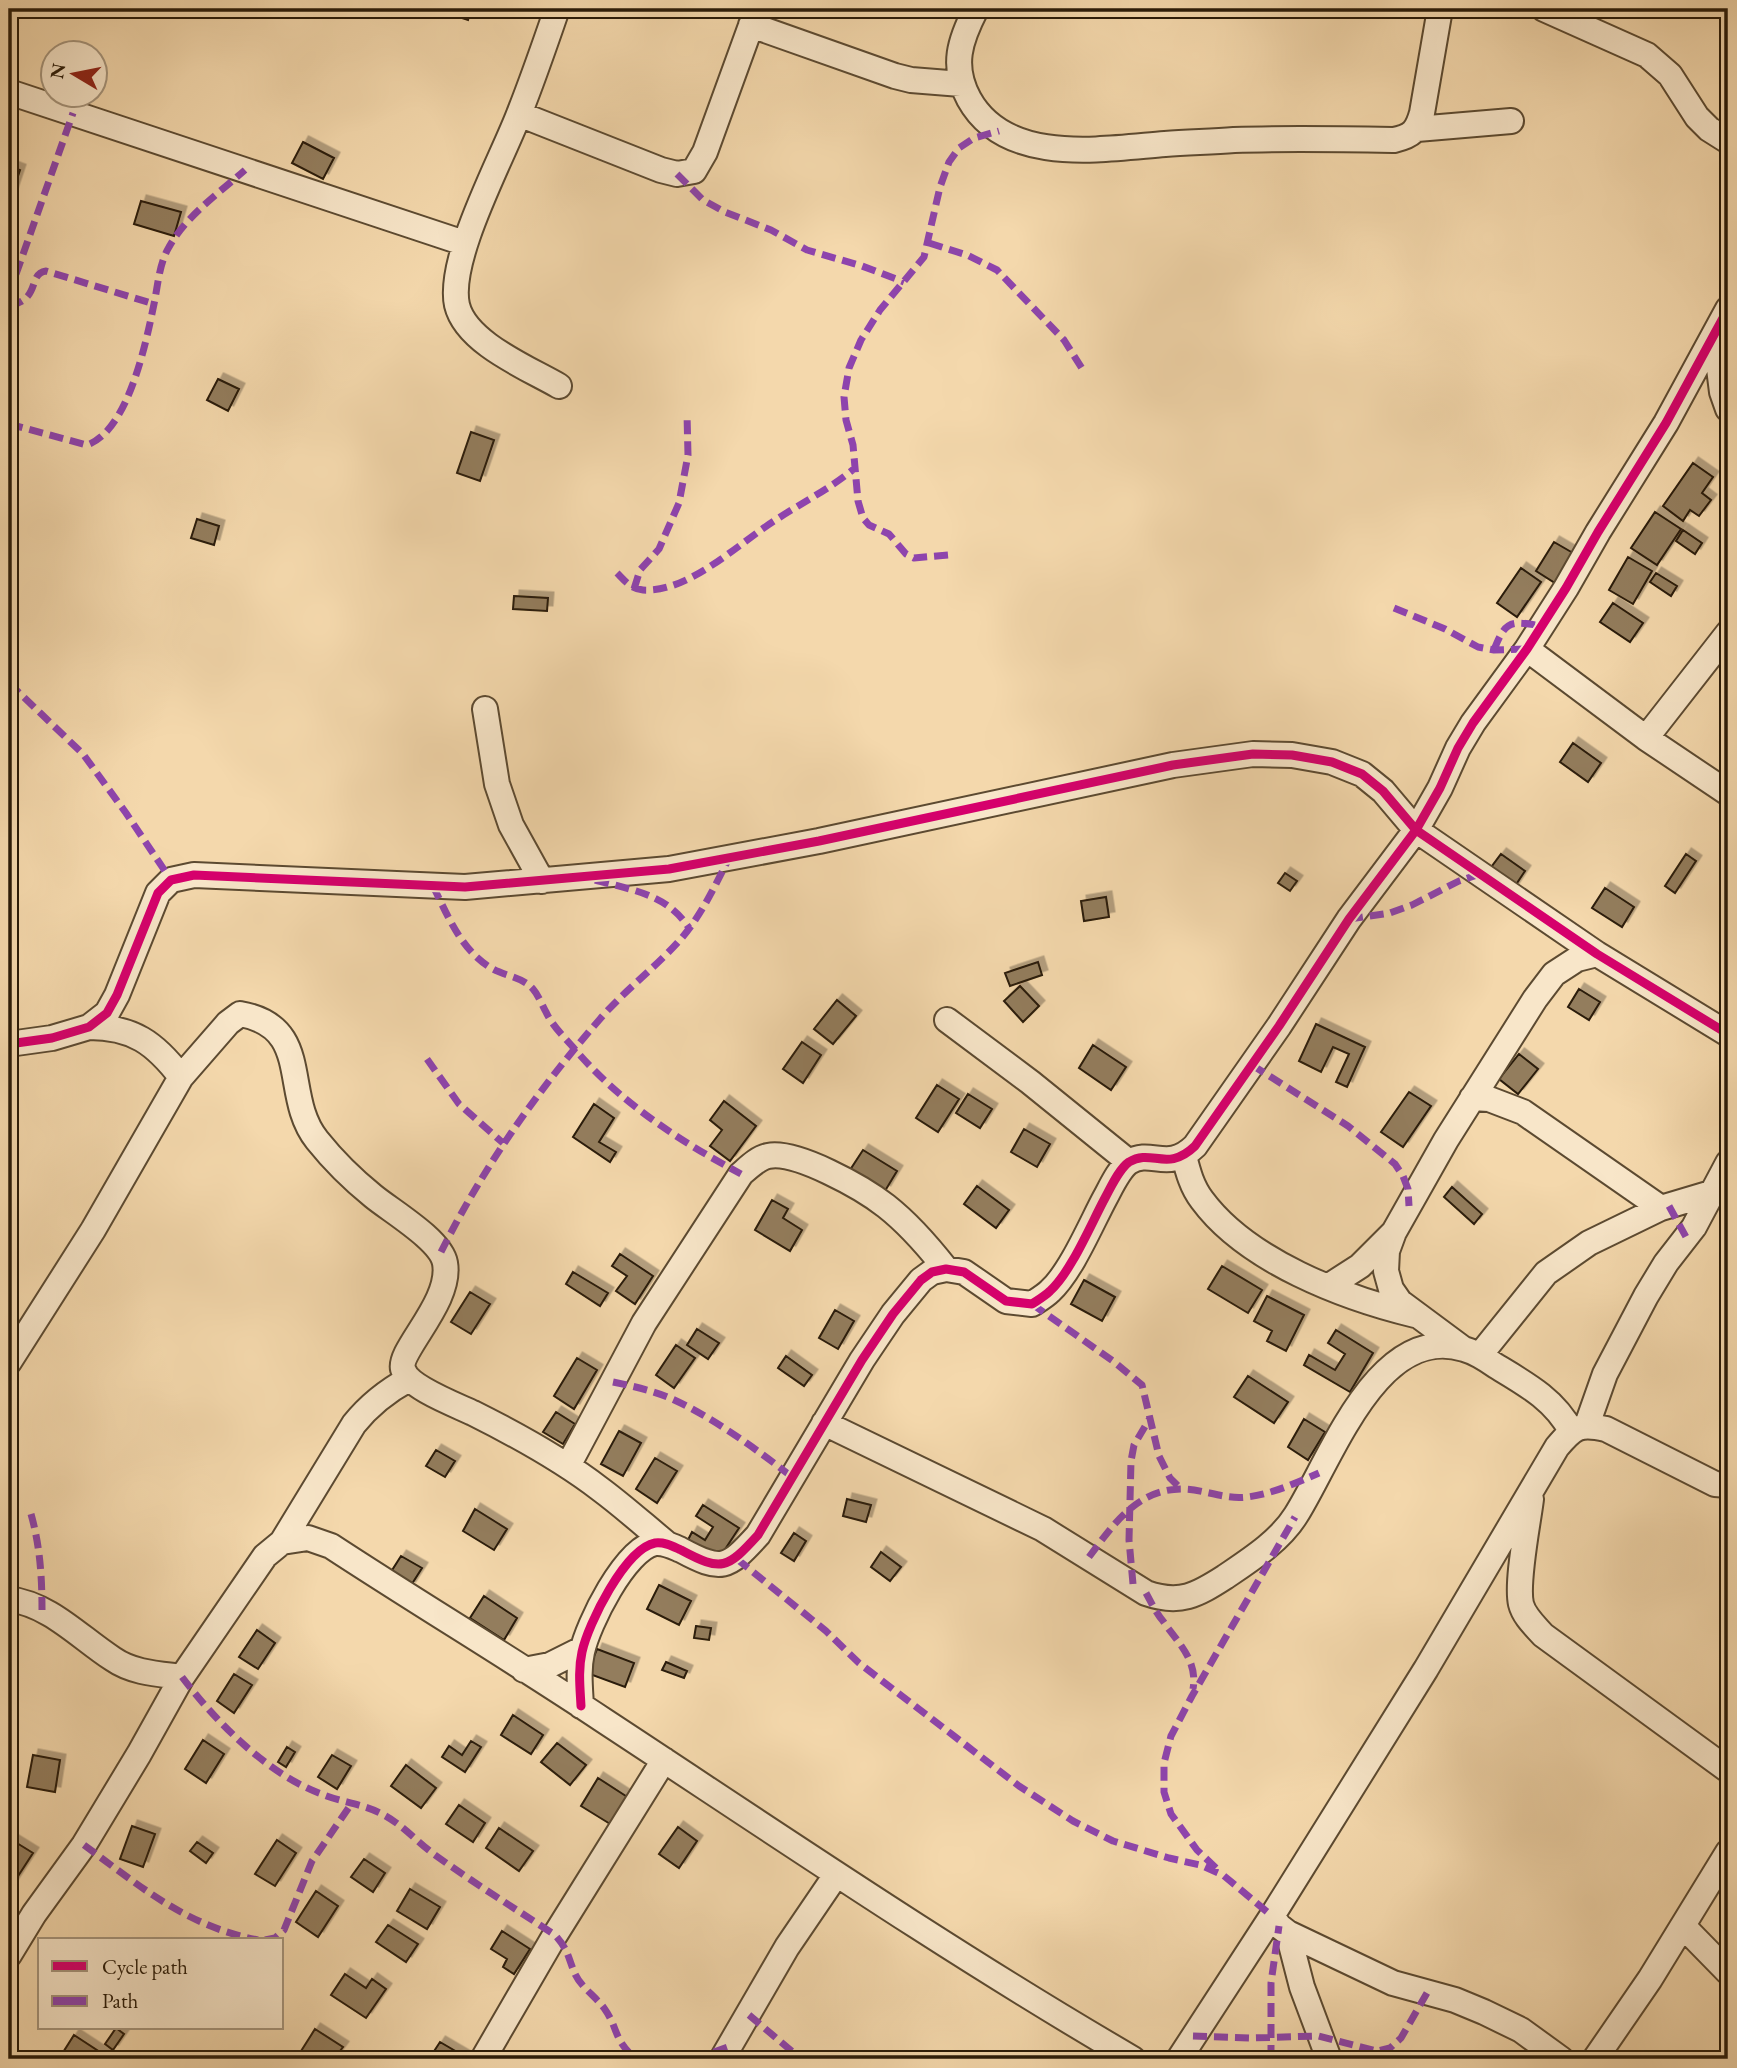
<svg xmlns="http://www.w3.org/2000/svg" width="1737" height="2068" viewBox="0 0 1737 2068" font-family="'EB Garamond',serif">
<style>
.building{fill:#937d5d;stroke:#2a1b08;stroke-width:2;filter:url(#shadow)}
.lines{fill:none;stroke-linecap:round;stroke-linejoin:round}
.minor-casing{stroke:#5c4a31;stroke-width:28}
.minor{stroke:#f8e6c9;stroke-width:24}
.quiet{stroke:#8e44ad;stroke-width:7;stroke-dasharray:14 7;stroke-linecap:butt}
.cycleway-casing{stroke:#f8e6c9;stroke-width:13}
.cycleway{stroke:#d6006c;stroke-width:9}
</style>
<defs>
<filter id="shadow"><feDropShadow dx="5.5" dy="-5.5" stdDeviation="0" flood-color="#0004"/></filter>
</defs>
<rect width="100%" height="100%" fill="#f4d8ac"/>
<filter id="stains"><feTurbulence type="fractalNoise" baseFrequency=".00286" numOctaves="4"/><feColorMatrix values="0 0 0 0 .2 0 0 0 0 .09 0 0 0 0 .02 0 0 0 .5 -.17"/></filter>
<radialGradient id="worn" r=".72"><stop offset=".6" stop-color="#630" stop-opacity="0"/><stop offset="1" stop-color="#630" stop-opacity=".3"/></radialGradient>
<!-- building -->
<path class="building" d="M435,9H471L468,20Z
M303,142L334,158L323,179L292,163Z
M9,166L20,170L12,194L9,193Z
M141,201L181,212L174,236L134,224Z
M218,379L239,389L228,411L207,400Z
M471,432L494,440L480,481L457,473Z
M1693,463L1713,477L1702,493L1711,500L1699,516L1690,510L1683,521L1663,506Z
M1655,512L1681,529L1657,565L1631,548Z
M197,519L219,526L214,545L191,538Z
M1683,530L1702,543L1695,554L1676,541Z
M1554,542L1573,553L1555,583L1536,571Z
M1628,557L1652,571L1633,604L1609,590Z
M1521,568L1541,582L1517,617L1497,603Z
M1656,573L1677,586L1671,596L1650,582Z
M514,596L548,598L547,611L513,609Z
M1613,603L1643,623L1630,642L1600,622Z
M1573,743L1601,763L1588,782L1560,762Z
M1501,854L1525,871L1511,892L1486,874Z
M1686,854L1696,861L1675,893L1665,886Z
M1285,873L1297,881L1290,891L1278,883Z
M1605,888L1634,907L1622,927L1592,908Z
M1106,897L1109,917L1084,921L1081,901Z
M1038,962L1042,975L1010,986L1005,973Z
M1020,986L1039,1006L1023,1022L1004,1001Z
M1579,989L1600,1002L1589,1020L1568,1007Z
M837,1000L856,1016L833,1044L814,1029Z
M1316,1024L1365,1047L1347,1087L1336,1082L1349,1054L1333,1047L1321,1072L1299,1061Z
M802,1042L821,1055L803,1083L783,1069Z
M1093,1045L1126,1067L1111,1090L1079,1068Z
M1519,1054L1538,1069L1518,1094L1499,1079Z
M937,1085L959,1099L938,1132L916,1118Z
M1409,1092L1431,1106L1403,1147L1381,1132Z
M968,1094L992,1109L980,1128L956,1113Z
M724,1101L756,1126L730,1161L710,1146L722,1130L710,1120Z
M594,1104L614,1118L599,1142L616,1152L610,1162L573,1137Z
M1024,1129L1050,1144L1037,1167L1011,1152Z
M863,1150L897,1171L885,1191L850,1170Z
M977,1186L1009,1210L996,1228L964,1204Z
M1452,1187L1482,1214L1474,1224L1444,1197Z
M772,1200L788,1209L783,1218L802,1230L790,1251L755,1230Z
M620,1254L653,1276L635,1304L616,1291L627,1276L612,1266Z
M1222,1266L1262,1290L1248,1313L1208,1289Z
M573,1272L608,1293L600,1306L566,1284Z
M1084,1280L1115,1297L1102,1321L1071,1304Z
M470,1292L490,1304L471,1334L451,1322Z
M1267,1296L1304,1315L1286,1351L1267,1341L1272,1331L1254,1321Z
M835,1310L854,1321L838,1349L819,1338Z
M697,1329L719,1343L708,1359L687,1345Z
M1336,1330L1373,1353L1350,1392L1304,1365L1309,1355L1335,1370L1345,1354L1328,1343Z
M676,1345L695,1358L674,1388L656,1375Z
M786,1356L812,1375L804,1386L778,1368Z
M577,1358L597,1370L574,1409L554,1396Z
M1248,1376L1288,1402L1274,1423L1234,1397Z
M556,1412L575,1424L563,1444L543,1432Z
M1304,1419L1325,1432L1308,1460L1288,1447Z
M619,1431L641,1443L623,1476L601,1464Z
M436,1450L455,1461L445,1477L426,1466Z
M655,1458L677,1471L657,1503L636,1489Z
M847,1499L871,1505L866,1522L843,1516Z
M703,1505L739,1528L718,1560L688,1540L692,1532L705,1540L713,1527L696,1516Z
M475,1509L507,1529L494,1550L463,1531Z
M794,1533L806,1541L794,1561L781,1553Z
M881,1552L901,1567L890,1581L871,1567Z
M401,1556L422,1568L410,1587L389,1575Z
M659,1585L691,1601L679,1625L647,1609Z
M484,1596L517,1618L504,1640L470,1618Z
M696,1626L711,1628L709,1640L694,1638Z
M257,1630L275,1643L258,1669L239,1657Z
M597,1649L634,1663L625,1687L587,1673Z
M666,1662L687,1671L684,1678L662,1670Z
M234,1674L252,1685L234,1713L217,1701Z
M513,1715L543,1735L531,1754L501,1735Z
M203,1740L224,1754L206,1783L185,1769Z
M471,1741L481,1747L465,1772L442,1757L449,1746L462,1755Z
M557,1743L586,1765L570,1785L541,1762Z
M287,1747L295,1752L286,1767L278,1762Z
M33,1755L60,1760L55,1792L27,1787Z
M332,1755L351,1766L337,1789L318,1777Z
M406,1765L436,1788L421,1808L391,1786Z
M598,1778L632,1800L615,1827L581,1806Z
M459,1805L485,1823L473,1842L446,1824Z
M132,1826L155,1834L143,1867L120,1859Z
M678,1827L697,1841L679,1868L659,1854Z
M499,1828L533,1851L519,1871L486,1848Z
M12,1840L33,1853L11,1887L9,1886V1846Z
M277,1840L296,1853L275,1886L255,1874Z
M197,1842L213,1853L206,1863L190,1851Z
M364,1859L385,1873L373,1892L351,1877Z
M410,1889L440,1907L427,1929L397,1911Z
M316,1891L338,1906L318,1937L296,1922Z
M388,1925L418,1944L406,1962L376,1942Z
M502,1931L530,1949L514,1974L503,1967L507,1959L491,1949Z
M345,1974L366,1988L372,1979L386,1989L366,2018L331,1995Z
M116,2028L124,2034L113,2050L105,2044Z
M315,2029L343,2047L334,2059L328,2055L325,2059H296Z
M74,2035L109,2058L108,2059H70L62,2054Z
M440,2042L469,2059H429Z"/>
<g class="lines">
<!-- minor casing -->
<g class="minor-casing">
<path id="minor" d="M557,9C545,44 533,79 519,114C502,159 447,259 457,305C466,343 528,368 559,386
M976,9C960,40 951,66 969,99C1006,166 1102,149 1165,144C1188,142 1211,142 1234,140C1287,138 1340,139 1394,140C1412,136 1417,131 1422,113L1440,9
M1544,9L1647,55L1670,75L1697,117L1709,129L1728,141
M751,25L895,76L911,80L961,84
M9,92L464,243
M519,114L661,170L677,174L694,171L705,152L757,9
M1417,129L1511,121
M1715,336L1722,392L1728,409
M1527,649L1646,738L1728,793
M485,709L497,784L511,825L542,881
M1646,738L1728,633
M947,1020L1030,1082L1129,1162
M89,1027C133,1027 155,1043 181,1077
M9,1044L52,1038L89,1027L107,1013L117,995L158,893L171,880L194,875L465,887L669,869L819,841L1173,765L1253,754L1292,755L1332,762L1362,774L1383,791L1416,830L1597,954L1728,1034
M1472,1098L1489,1099L1523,1112L1661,1208
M1184,1156C1188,1172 1192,1187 1202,1200C1247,1261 1344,1298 1415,1315
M1329,1286L1360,1266L1393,1233
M1462,1348L1400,1302L1391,1289L1386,1271L1387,1251L1394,1232L1446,1140L1535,999L1554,974L1577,959L1597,954
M1480,1355L1546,1273L1589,1243L1661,1208L1728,1188
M9,1362L93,1230L181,1077L228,1023L240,1014C314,1027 281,1095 317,1140C333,1160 352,1179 373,1196C391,1211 441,1240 445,1263C452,1302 398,1350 403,1369C408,1387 456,1405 473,1413C517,1435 561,1459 600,1489C623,1506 644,1525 666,1543
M824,1423L1043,1529L1146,1593C1180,1605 1197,1595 1225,1577C1250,1560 1280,1541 1296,1515C1331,1460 1378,1322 1464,1349C1475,1352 1486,1359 1496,1366C1526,1384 1555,1400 1571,1431
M1587,1425L1605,1374L1646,1296L1666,1263L1694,1227L1728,1163
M568,1466L644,1323L741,1174C749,1167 758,1158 768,1156C796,1150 863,1188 886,1206C909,1224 928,1246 946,1269
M1531,1499C1528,1524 1516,1582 1521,1604C1524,1616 1535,1626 1543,1635L1728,1770
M282,1542L354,1424C370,1404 387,1391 409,1379
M9,1599C51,1605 79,1637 113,1659C133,1673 159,1674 182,1677
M524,1670L550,1665L582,1649
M581,1706C580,1687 578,1670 582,1652C588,1624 625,1549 655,1543C665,1542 672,1546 681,1550C722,1572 727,1569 758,1535L862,1360L893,1314L921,1280L932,1272L946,1269L964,1272L1006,1301L1032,1304C1038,1300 1045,1296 1050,1291C1071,1272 1091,1224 1105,1198C1111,1187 1119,1169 1129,1162C1152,1148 1167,1173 1195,1146L1279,1026L1349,919L1416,830L1440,788L1458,748L1473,723L1527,649L1566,588L1598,532L1666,423L1728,309
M1272,1916L1279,1926L1288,1933L1393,1983L1455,2000L1484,2012L1521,2030L1561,2059
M1683,1926L1728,1972
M1288,1933L1302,1987L1329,2059
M9,1955L34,1914L84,1845L139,1754L182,1677L265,1556L282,1542L308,1538L331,1546C421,1605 513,1660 603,1720C778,1835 951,1953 1133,2059
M483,2059L555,1935L664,1760
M722,2059L787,1947L836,1875
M1179,2059L1272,1916L1426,1669L1557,1447C1574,1427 1579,1423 1606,1429L1715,1484L1728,1485
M1595,2059L1650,1979L1728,1852"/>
</g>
<!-- minor -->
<use href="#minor" class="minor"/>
<!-- quiet -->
<path class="quiet" d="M677,174L703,200L725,212L771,230L807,250L862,266L904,282
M929,243L967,255L997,270L1064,340L1083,370
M9,294L73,113
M9,306C42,299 27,274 46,271L154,304
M9,424L87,445C128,431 146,343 154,304C158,285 159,264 169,247C186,216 219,193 245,170
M948,555L914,558L906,554L889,534L869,525L863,518L858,501L853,445L846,420L844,397L849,368L861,340L880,310L924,257L940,187L949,162L959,148L974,138L999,131
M617,573C625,581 631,589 643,590C688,593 738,544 774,521C801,503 830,489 855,468
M634,589L640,570L659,549L679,503L688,455L687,414
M1394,608L1445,629L1478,647L1494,650L1527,649
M1494,650C1506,619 1511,621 1542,626
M9,683L83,754L126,813L171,880
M595,880C632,890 667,894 689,928
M433,886C448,916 461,950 491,968C504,976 523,977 533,989C539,996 542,1005 546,1012C552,1025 563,1036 572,1046C619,1102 678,1140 741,1174
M1349,919L1390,913L1412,905L1459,881L1480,874
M427,1059L459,1104L503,1143
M1252,1065L1348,1126L1395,1164L1403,1176L1408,1189L1409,1206
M1669,1206L1686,1237
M441,1252C484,1166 537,1091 600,1019C624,991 655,968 680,940C701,916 715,886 729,858
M1032,1304L1113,1361L1142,1385L1159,1456L1170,1478L1181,1489
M613,1382C632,1386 651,1390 670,1398C709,1415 758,1450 792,1477
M1727,1485L1728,1486
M31,1514C40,1546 42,1577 42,1610
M1089,1557C1113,1525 1137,1489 1182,1489C1204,1489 1225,1500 1247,1497C1272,1494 1296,1483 1319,1473
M737,1559L826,1631L859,1663L1019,1786L1073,1821L1113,1841L1169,1858L1200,1865L1223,1875L1272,1916
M1133,1584L1129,1540L1131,1461L1134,1445L1150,1418
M1146,1593C1151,1602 1156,1613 1163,1621C1178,1643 1198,1660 1193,1689
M182,1677C217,1723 268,1775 324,1795C342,1802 362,1804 380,1813C401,1823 416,1841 435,1855C474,1883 514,1908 555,1935C569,1951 567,1955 575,1974C581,1987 595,1996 604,2008C619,2029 613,2040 636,2059
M84,1845C141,1887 186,1926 258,1940
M1216,1868L1197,1850L1171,1814L1164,1792V1763L1171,1736L1192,1696L1295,1517
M265,1940L275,1938L284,1930L312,1861L352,1803
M749,2015L801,2059
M1193,2036L1251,2038L1318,2036L1377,2051L1390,2048L1401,2038L1427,1993
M694,2059L731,2046
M1271,2059V1983L1279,1926"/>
<!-- cycleway casing -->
<g class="cycleway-casing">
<path id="cycleway" d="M9,1044L52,1038L89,1027L107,1013L117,995L158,893L171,880L194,875L465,887L669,869L819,841L1173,765L1253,754L1292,755L1332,762L1362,774L1383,791L1416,830L1597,954L1728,1034
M581,1706C580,1687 578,1670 582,1652C588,1624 625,1549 655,1543C665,1542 672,1546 681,1550C722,1572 727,1569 758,1535L862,1360L893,1314L921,1280L932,1272L946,1269L964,1272L1006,1301L1032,1304C1038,1300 1045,1296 1050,1291C1071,1272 1091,1224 1105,1198C1111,1187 1119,1169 1129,1162C1152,1148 1167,1173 1195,1146L1279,1026L1349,919L1416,830L1440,788L1458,748L1473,723L1527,649L1566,588L1598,532L1666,423L1728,309"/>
</g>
<!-- cycleway -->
<use href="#cycleway" class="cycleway"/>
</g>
<!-- margin -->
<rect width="1737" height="2068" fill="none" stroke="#f4d8ac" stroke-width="35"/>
<rect x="10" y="10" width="1716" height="2047" fill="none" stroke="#2a1b08" stroke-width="3.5"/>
<rect x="18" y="18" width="1702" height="2033" fill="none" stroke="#2a1b08" stroke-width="2"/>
<!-- legend -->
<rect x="38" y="1938" width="245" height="91" fill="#f8e6c9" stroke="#a6957c" stroke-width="2"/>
<rect x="52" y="1961" width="35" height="10" fill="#d6006c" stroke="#a6957c" stroke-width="2"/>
<text x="102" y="1974" font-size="21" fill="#2a1b08">Cycle path</text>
<rect x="52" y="1996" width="35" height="10" fill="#8e44ad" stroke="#a6957c" stroke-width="2"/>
<text x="102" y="2008" font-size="21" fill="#2a1b08">Path</text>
<!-- north arrow -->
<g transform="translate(74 74) rotate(280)"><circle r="33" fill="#f8e6c9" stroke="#a6957c" stroke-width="2"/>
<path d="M0-5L12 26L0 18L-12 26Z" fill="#8f2418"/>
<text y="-10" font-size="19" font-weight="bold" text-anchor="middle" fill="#2a1b08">N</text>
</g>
<rect width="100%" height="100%" filter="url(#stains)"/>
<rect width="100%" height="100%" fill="url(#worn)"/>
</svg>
